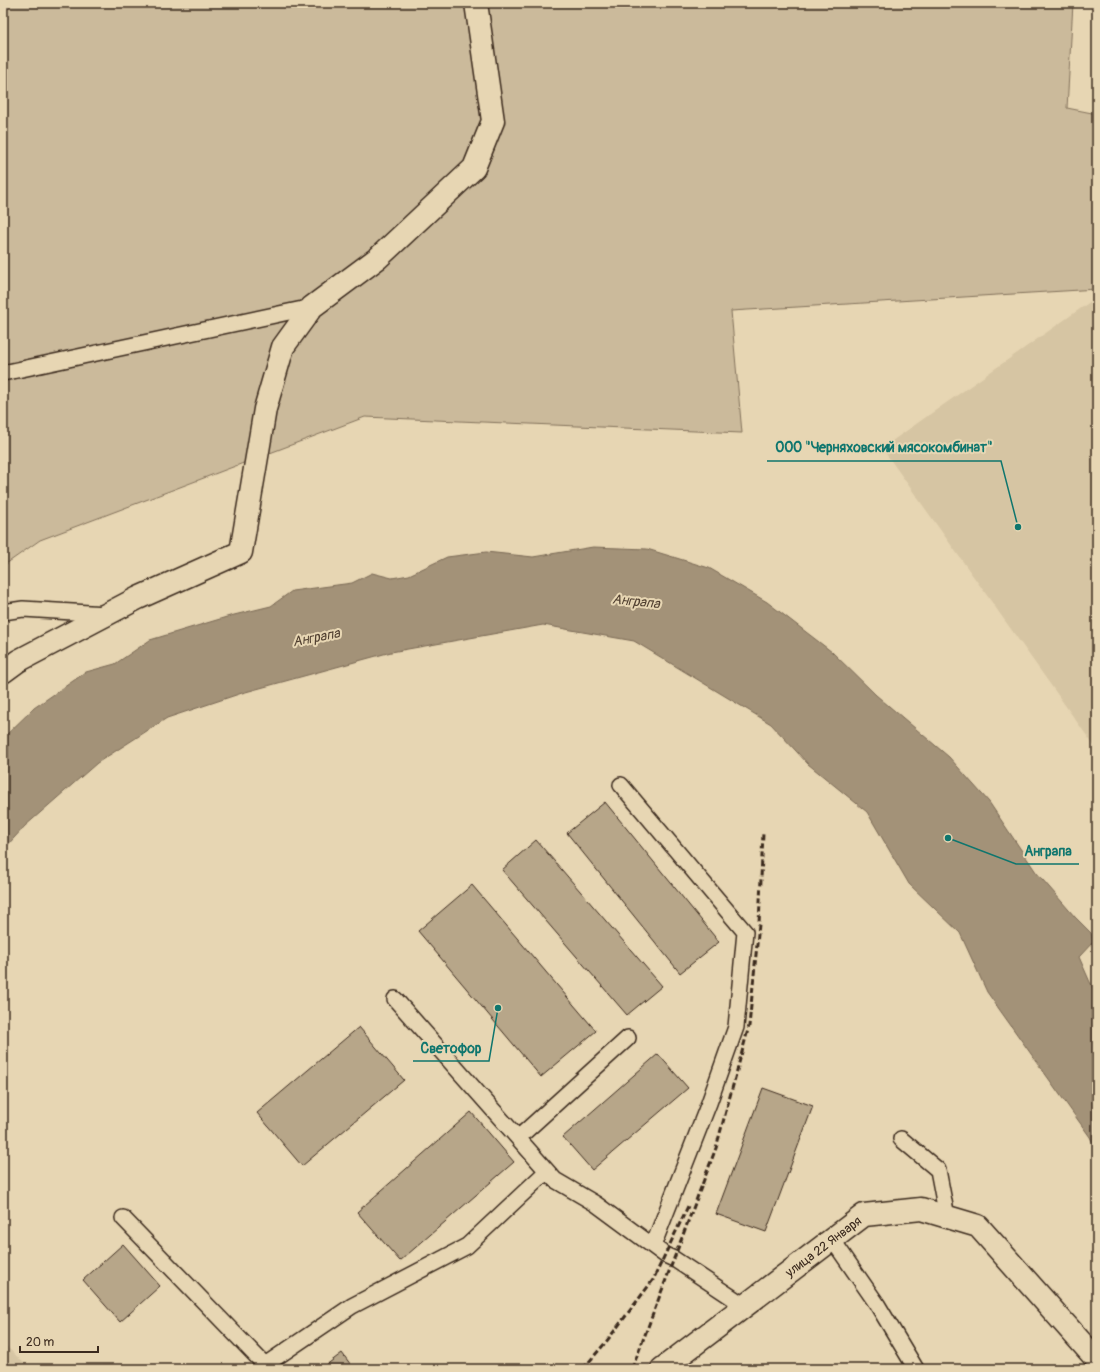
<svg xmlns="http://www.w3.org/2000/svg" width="1100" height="1372" viewBox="0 0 1100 1372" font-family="Pangolin,sans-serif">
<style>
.built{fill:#d6c5a3}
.green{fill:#cbba9b;stroke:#83725c}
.water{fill:#a39278;stroke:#796854}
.building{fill:#b7a689;stroke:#3b2a1e}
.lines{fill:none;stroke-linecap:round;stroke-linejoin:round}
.lane-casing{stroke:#3b2a1e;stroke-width:18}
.street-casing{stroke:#3b2a1e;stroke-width:25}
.lane{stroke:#e7d6b3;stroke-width:15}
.street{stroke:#e7d6b3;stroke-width:22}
.rail{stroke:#3b2a1e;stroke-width:3;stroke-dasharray:6 3;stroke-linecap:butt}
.labels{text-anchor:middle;stroke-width:4;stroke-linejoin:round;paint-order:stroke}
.street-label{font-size:13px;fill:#3b2a1e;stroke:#e7d6b3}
.water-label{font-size:14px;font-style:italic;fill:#503f30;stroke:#e7d6b3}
.leader{fill:none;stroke:#0f766e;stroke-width:1.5}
.callout-dot{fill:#0f766e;stroke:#e7d6b3;stroke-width:1.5}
.callout-label{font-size:14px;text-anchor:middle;font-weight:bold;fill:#0f766e;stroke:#e7d6b3;stroke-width:4;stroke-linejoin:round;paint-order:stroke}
</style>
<rect width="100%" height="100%" fill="#e7d6b3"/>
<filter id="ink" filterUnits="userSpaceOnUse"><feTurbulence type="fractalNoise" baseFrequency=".025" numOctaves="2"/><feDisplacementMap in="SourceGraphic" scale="8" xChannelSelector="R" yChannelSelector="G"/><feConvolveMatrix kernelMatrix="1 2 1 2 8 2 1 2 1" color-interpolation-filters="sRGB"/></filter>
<g filter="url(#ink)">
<!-- built -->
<path class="built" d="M1097,297V750L882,448Z
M3,1343L30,1369H3Z"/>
<!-- green -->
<path class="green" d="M3,3H1073L1067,108L1097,114V289L731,311L742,433L365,417L40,540L3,566Z"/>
<!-- water -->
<path class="water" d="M593,547L647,549L709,568L767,602L832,652L876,695L949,757L989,802L1036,872L1075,917L1091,933L1093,942L1079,957L1097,998V1151L1090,1137L987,992L960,933L909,884L867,812L808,764L771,724L634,641L543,625L391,652L242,693L167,718L97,763L25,826L3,850V738L34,708L86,672L115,664L150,640L230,616L271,606L292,591L352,583L372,573L392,578L409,575L447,557L486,552L533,557Z"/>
<!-- building -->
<path class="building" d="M605,802L719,942L680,973L567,833Z
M536,840L662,986L627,1015L502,870Z
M472,885L596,1031L541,1077L418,931Z
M359,1027L404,1080L302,1166L257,1113Z
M658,1054L688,1088L592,1170L563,1137Z
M763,1088L813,1106L766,1232L716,1214Z
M471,1112L514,1162L400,1261L357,1212Z
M123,1244L160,1286L120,1322L83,1280Z
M342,1353L354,1369H321Z"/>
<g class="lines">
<!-- lane casing -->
<g class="lane-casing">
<path id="lane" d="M3,373L312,307
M3,612L23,609L106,614
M621,785L745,932L736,1027L709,1103L653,1246
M395,999L555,1180L596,1204L665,1255L674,1259L745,1306
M518,1138L628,1038
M901,1139L938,1170L947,1217
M123,1218L265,1365L352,1306L467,1246L547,1171
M832,1239L877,1304L916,1369"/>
</g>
<!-- street casing -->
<g class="street-casing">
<path id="street" d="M3,672L18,661L138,598L241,552L265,409L283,347L312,307L378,258L474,168L493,121L476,3
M662,1369L864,1215L921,1209L978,1226L1097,1360"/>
</g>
<!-- lane -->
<use href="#lane" class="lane"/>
<!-- street -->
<use href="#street" class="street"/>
<!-- rail -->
<path class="rail" d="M583,1369L606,1342L653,1280L689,1204
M632,1369L716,1148L749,1026L759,924L763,833"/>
</g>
</g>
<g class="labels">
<!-- street labels -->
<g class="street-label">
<text transform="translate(823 1246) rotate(-37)" y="5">улица 22 Января</text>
</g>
<!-- water labels -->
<g class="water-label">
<text transform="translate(636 601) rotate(6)" y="5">Анграпа</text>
<text transform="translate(316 637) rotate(-11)" y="5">Анграпа</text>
</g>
</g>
<!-- callouts -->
<path class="leader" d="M1018 527L1001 461H767M948 838L1016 864H1079M498 1008L489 1061H413"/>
<g class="callout-dot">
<circle cx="1018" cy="527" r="4"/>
<circle cx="948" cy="838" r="4"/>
<circle cx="498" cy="1008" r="4"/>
</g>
<g class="callout-label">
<text x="884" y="452">ООО "Черняховский мясокомбинат"</text>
<text x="1048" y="856">Анграпа</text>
<text x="451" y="1053">Светофор</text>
</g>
<!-- margin -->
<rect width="1100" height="1372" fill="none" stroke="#e7d6b3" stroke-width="16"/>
<rect x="8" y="8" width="1084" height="1356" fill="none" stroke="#3b2a1e" stroke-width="1.5" filter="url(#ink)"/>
<!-- scale -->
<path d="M20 1346v6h78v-6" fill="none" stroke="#3b2a1e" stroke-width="2"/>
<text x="26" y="1346" font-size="12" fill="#3b2a1e" stroke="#e7d6b3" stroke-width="3" paint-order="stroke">20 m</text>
</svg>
